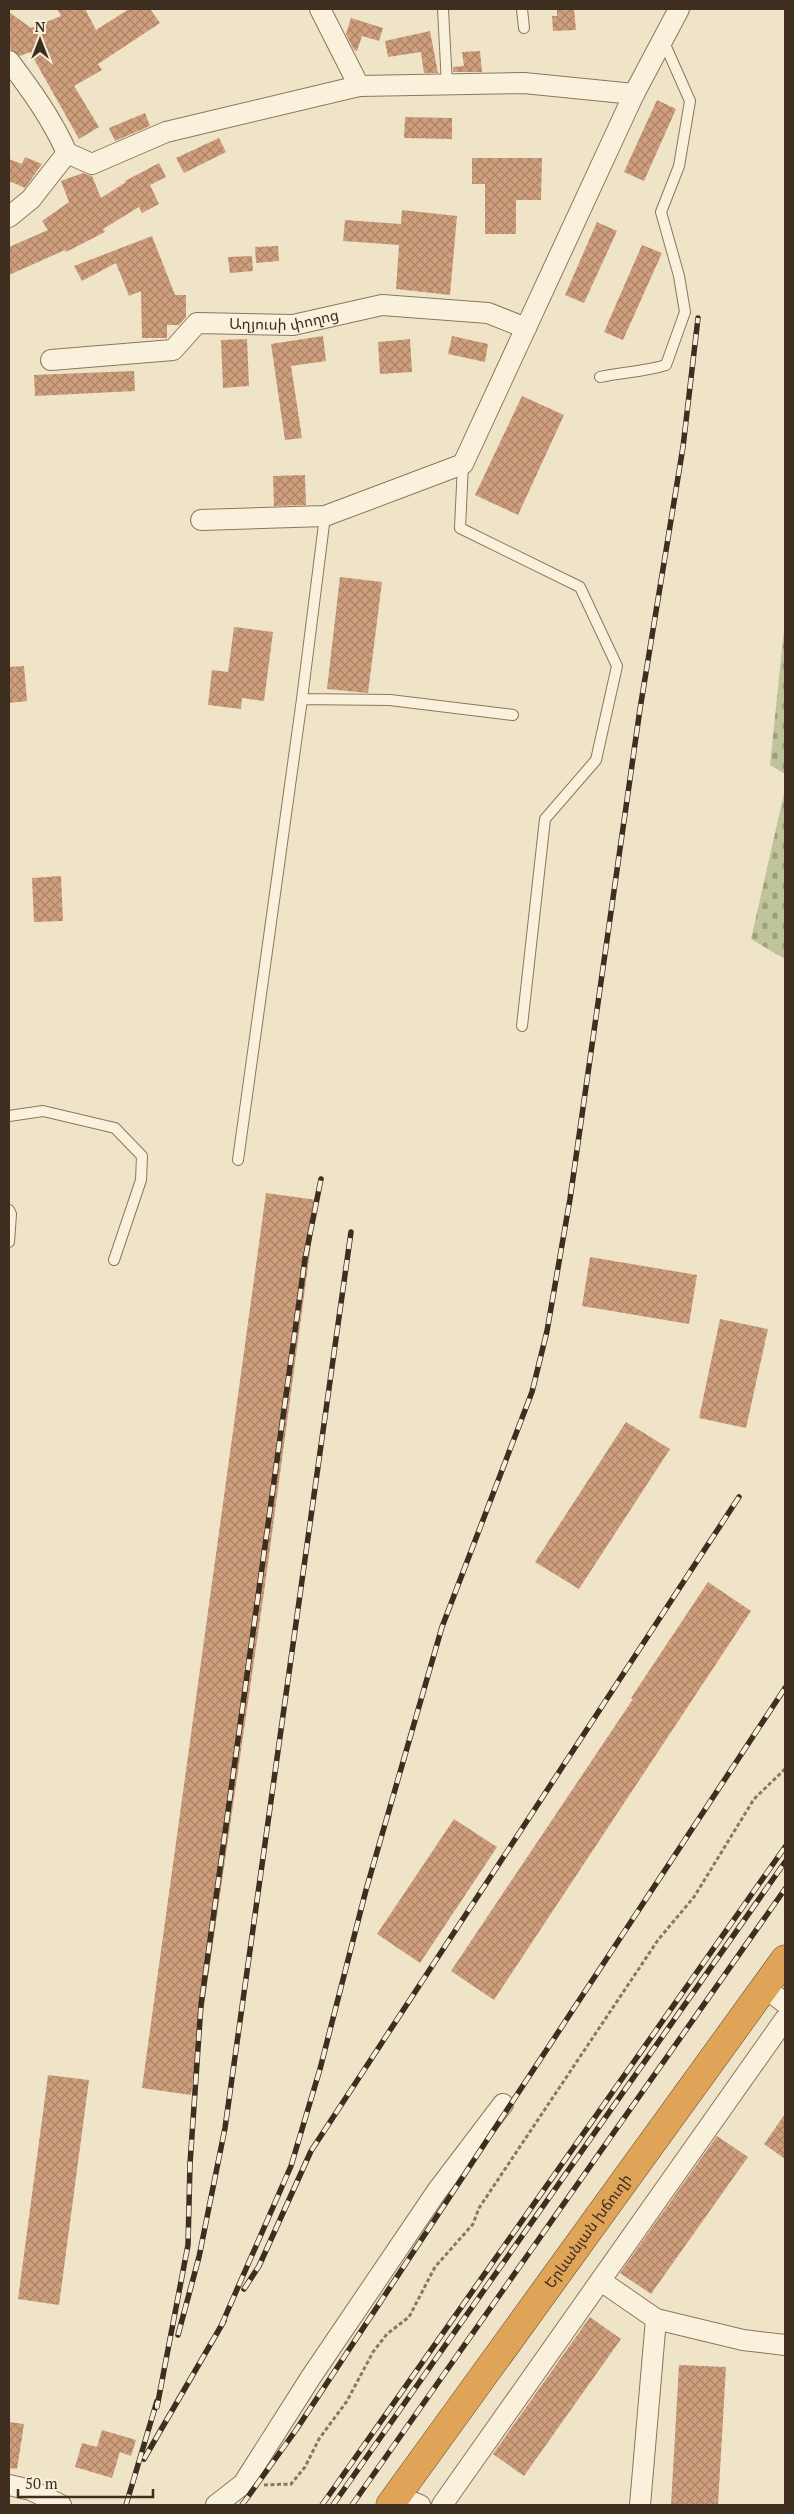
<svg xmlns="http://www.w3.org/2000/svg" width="794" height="2514" viewBox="0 0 794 2514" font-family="'PT Serif','Noto Sans Armenian',serif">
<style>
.cemetery{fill:url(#cemetery-stones)}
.building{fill:url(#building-cross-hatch)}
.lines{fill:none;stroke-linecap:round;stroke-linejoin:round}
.lane-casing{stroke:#8d765c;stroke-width:12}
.street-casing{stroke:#8d765c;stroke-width:22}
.highway-casing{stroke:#5b4430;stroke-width:29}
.path{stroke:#8d765c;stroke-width:3;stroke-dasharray:4 2.5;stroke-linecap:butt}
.lane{stroke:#faf1dc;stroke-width:10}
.street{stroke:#faf1dc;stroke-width:20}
.highway{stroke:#e0a458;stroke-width:28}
.rail-casing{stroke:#3d2e20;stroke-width:5.5}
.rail{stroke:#f7eed8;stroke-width:4;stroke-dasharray:11;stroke-linecap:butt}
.labels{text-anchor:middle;stroke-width:5;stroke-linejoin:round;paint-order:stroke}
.street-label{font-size:15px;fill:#3d2e20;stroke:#f7eed8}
</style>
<defs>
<pattern id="cemetery-stones" width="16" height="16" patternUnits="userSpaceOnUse" patternTransform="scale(1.25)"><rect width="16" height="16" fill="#bfc49a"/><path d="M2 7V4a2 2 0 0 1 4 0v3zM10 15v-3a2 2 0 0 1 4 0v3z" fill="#9ca07d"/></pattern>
<pattern id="building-cross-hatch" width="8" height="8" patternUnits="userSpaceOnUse" patternTransform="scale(1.25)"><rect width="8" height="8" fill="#cf9f7d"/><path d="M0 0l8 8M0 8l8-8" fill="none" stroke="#a98266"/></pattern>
</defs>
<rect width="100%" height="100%" fill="#f0e4c8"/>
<!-- cemetery -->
<path class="cemetery" d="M785,620V774L770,765Z
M785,789V959L751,939Z"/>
<!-- building -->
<path class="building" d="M57,9H85L96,30L129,9H150L160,23L98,64L102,70L74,86L99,127L79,139L30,52L20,56L11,50L9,44V12L31,28L61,16Z
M557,9H574L576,30L553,31L552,16H557Z
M351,18L383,28L379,41L362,36L357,51L354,50L346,34Z
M430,31L438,73H424L421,52L388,57L385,41Z
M480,51L482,72H453V67L464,66L462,52Z
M657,100L676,109L644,181L624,172Z
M145,113L150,126L115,141L109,128Z
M405,117L452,118V139L404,138Z
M219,138L226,152L184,173L176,158Z
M25,157L42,164L25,188L9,181V159L22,164Z
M472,158H542L541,200H516V234H485V184H472Z
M159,163L166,177L150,185L159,204L142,213L139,207L103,229L105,232L66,252L65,250L9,275V247L48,230L42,221L69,202L61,181L83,173L92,176L101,198L126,182L125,181Z
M402,210L457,216L450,295L396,289L399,245L343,241L345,220L401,224Z
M597,222L617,231L584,303L565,295Z
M152,236L175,295H186V317L179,325H167V338H142L141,291L129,296L116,263L82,281L74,266Z
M642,245L662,253L623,340L604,332Z
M278,246L279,261L256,263L255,247Z
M252,256L253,271L230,273L228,257Z
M323,336L326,361L291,366L302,438L285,440L271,344Z
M452,336L488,344L485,362L448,354Z
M247,339L249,386L223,388L221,340Z
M410,339L412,372L380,374L378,342Z
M134,371L135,391L35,396L34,375Z
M522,396L564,415L518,515L475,495Z
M305,475L306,505L274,506L273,476Z
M340,577L382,582L368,693L327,689Z
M234,627L273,632L264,701L242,698L241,709L208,705L212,670L228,672Z
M24,666L27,701L9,703V667Z
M61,876L63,921L34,922L32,878Z
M266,1193L317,1200L265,1585L191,2095L142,2088Z
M590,1257L697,1275L689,1324L582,1306Z
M720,1319L768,1329L746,1428L699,1418Z
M626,1422L670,1449L579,1589L535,1562Z
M708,1582L751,1611L494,2000L451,1971L633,1699L631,1698Z
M454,1819L497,1847L420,1963L377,1934Z
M48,2075L89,2080L59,2305L18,2299Z
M785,2114V2159L764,2144Z
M717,2136L748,2157L651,2294L620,2273Z
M590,2317L621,2339L524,2476L493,2454Z
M679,2365L726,2367L718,2505H671Z
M9,2422L24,2424L17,2469L9,2468Z
M102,2430L136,2440L131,2456L120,2452L112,2478L75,2467L82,2443L97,2447Z"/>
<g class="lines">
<!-- lane casing -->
<g class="lane-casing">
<path id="lane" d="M443,9L447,85
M522,9L524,28
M600,377C622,372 644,372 666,365L685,312L679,276L661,212L679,166L690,101L663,40
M463,464L460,528L580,587L617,666L596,760L545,819L522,1026
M302,699L390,700L513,715
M9,1116L43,1111L115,1128L142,1156L141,1180L114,1260
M238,1160L302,699L325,516
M9,1210L11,1214L9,1242"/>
</g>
<!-- street casing -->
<g class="street-casing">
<g id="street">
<path d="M320,9L359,86"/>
<path d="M9,61C31,90 52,119 67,153L92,164L166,132L359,86L524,83L634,94"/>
<path d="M9,217L31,199L67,153"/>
<path id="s1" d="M51,360L173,350L197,323L293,325L382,305L488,313L526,328"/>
<path d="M201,520L325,516L463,464L634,94L679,9"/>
<path d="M765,1988L785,2003"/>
<path d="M601,2281L656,2319L640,2505"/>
<path d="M656,2319L743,2340L785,2345"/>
<path d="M9,2485L31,2490L61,2505"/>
<path d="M397,2496L420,2505"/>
<path d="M216,2505L243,2484L311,2377L437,2191L503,2104"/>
<path d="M442,2505L785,2019"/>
</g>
</g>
<!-- highway casing -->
<g class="highway-casing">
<g id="highway">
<path id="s2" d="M390,2505L785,1959"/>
</g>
</g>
<!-- path -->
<path class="path" d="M264,2485L291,2484L305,2467L319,2439L347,2401L373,2352L387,2334L409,2317L435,2267L473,2224L479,2208L658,1940L694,1897L754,1799L785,1769"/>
<!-- lane -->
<use href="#lane" class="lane"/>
<!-- street -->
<use href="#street" class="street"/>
<!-- highway -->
<use href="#highway" class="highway"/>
<!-- rail casing -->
<g class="rail-casing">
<path id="rail" d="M244,2289L259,2266L311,2151L739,1497
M221,2326L291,2166L320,2069L366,1890L442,1627L532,1392L547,1331L570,1199L640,709L683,447L698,318
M178,2335L199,2257L225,2128L351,1232
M144,2459L224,2321
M126,2505L157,2401V2407L188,2245L190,2164L201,2005L305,1259L321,1179
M242,2505L296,2430L785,1688
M322,2505L785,1847
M333,2505L785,1862
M352,2505L785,1889"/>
</g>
<!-- rail -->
<use href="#rail" class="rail"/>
</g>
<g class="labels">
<!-- street labels -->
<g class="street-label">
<text dy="5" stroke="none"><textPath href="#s1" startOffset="246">Աղյուսի փողոց</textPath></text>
<text dy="5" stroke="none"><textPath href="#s2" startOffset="338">Երևանյան խճուղի</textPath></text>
</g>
</g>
<!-- border -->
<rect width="794" height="2514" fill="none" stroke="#3d2e20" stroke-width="20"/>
<!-- north arrow -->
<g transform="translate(40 40)" stroke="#f7eed8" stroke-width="4" paint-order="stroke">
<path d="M0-4L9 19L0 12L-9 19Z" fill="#3d2e20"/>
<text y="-8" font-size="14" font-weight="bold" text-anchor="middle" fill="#3d2e20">N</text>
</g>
<!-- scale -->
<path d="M18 2489v8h135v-8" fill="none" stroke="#3d2e20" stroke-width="2.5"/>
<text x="25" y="2489" font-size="15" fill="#3d2e20" stroke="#f7eed8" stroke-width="4" paint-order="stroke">50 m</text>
</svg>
